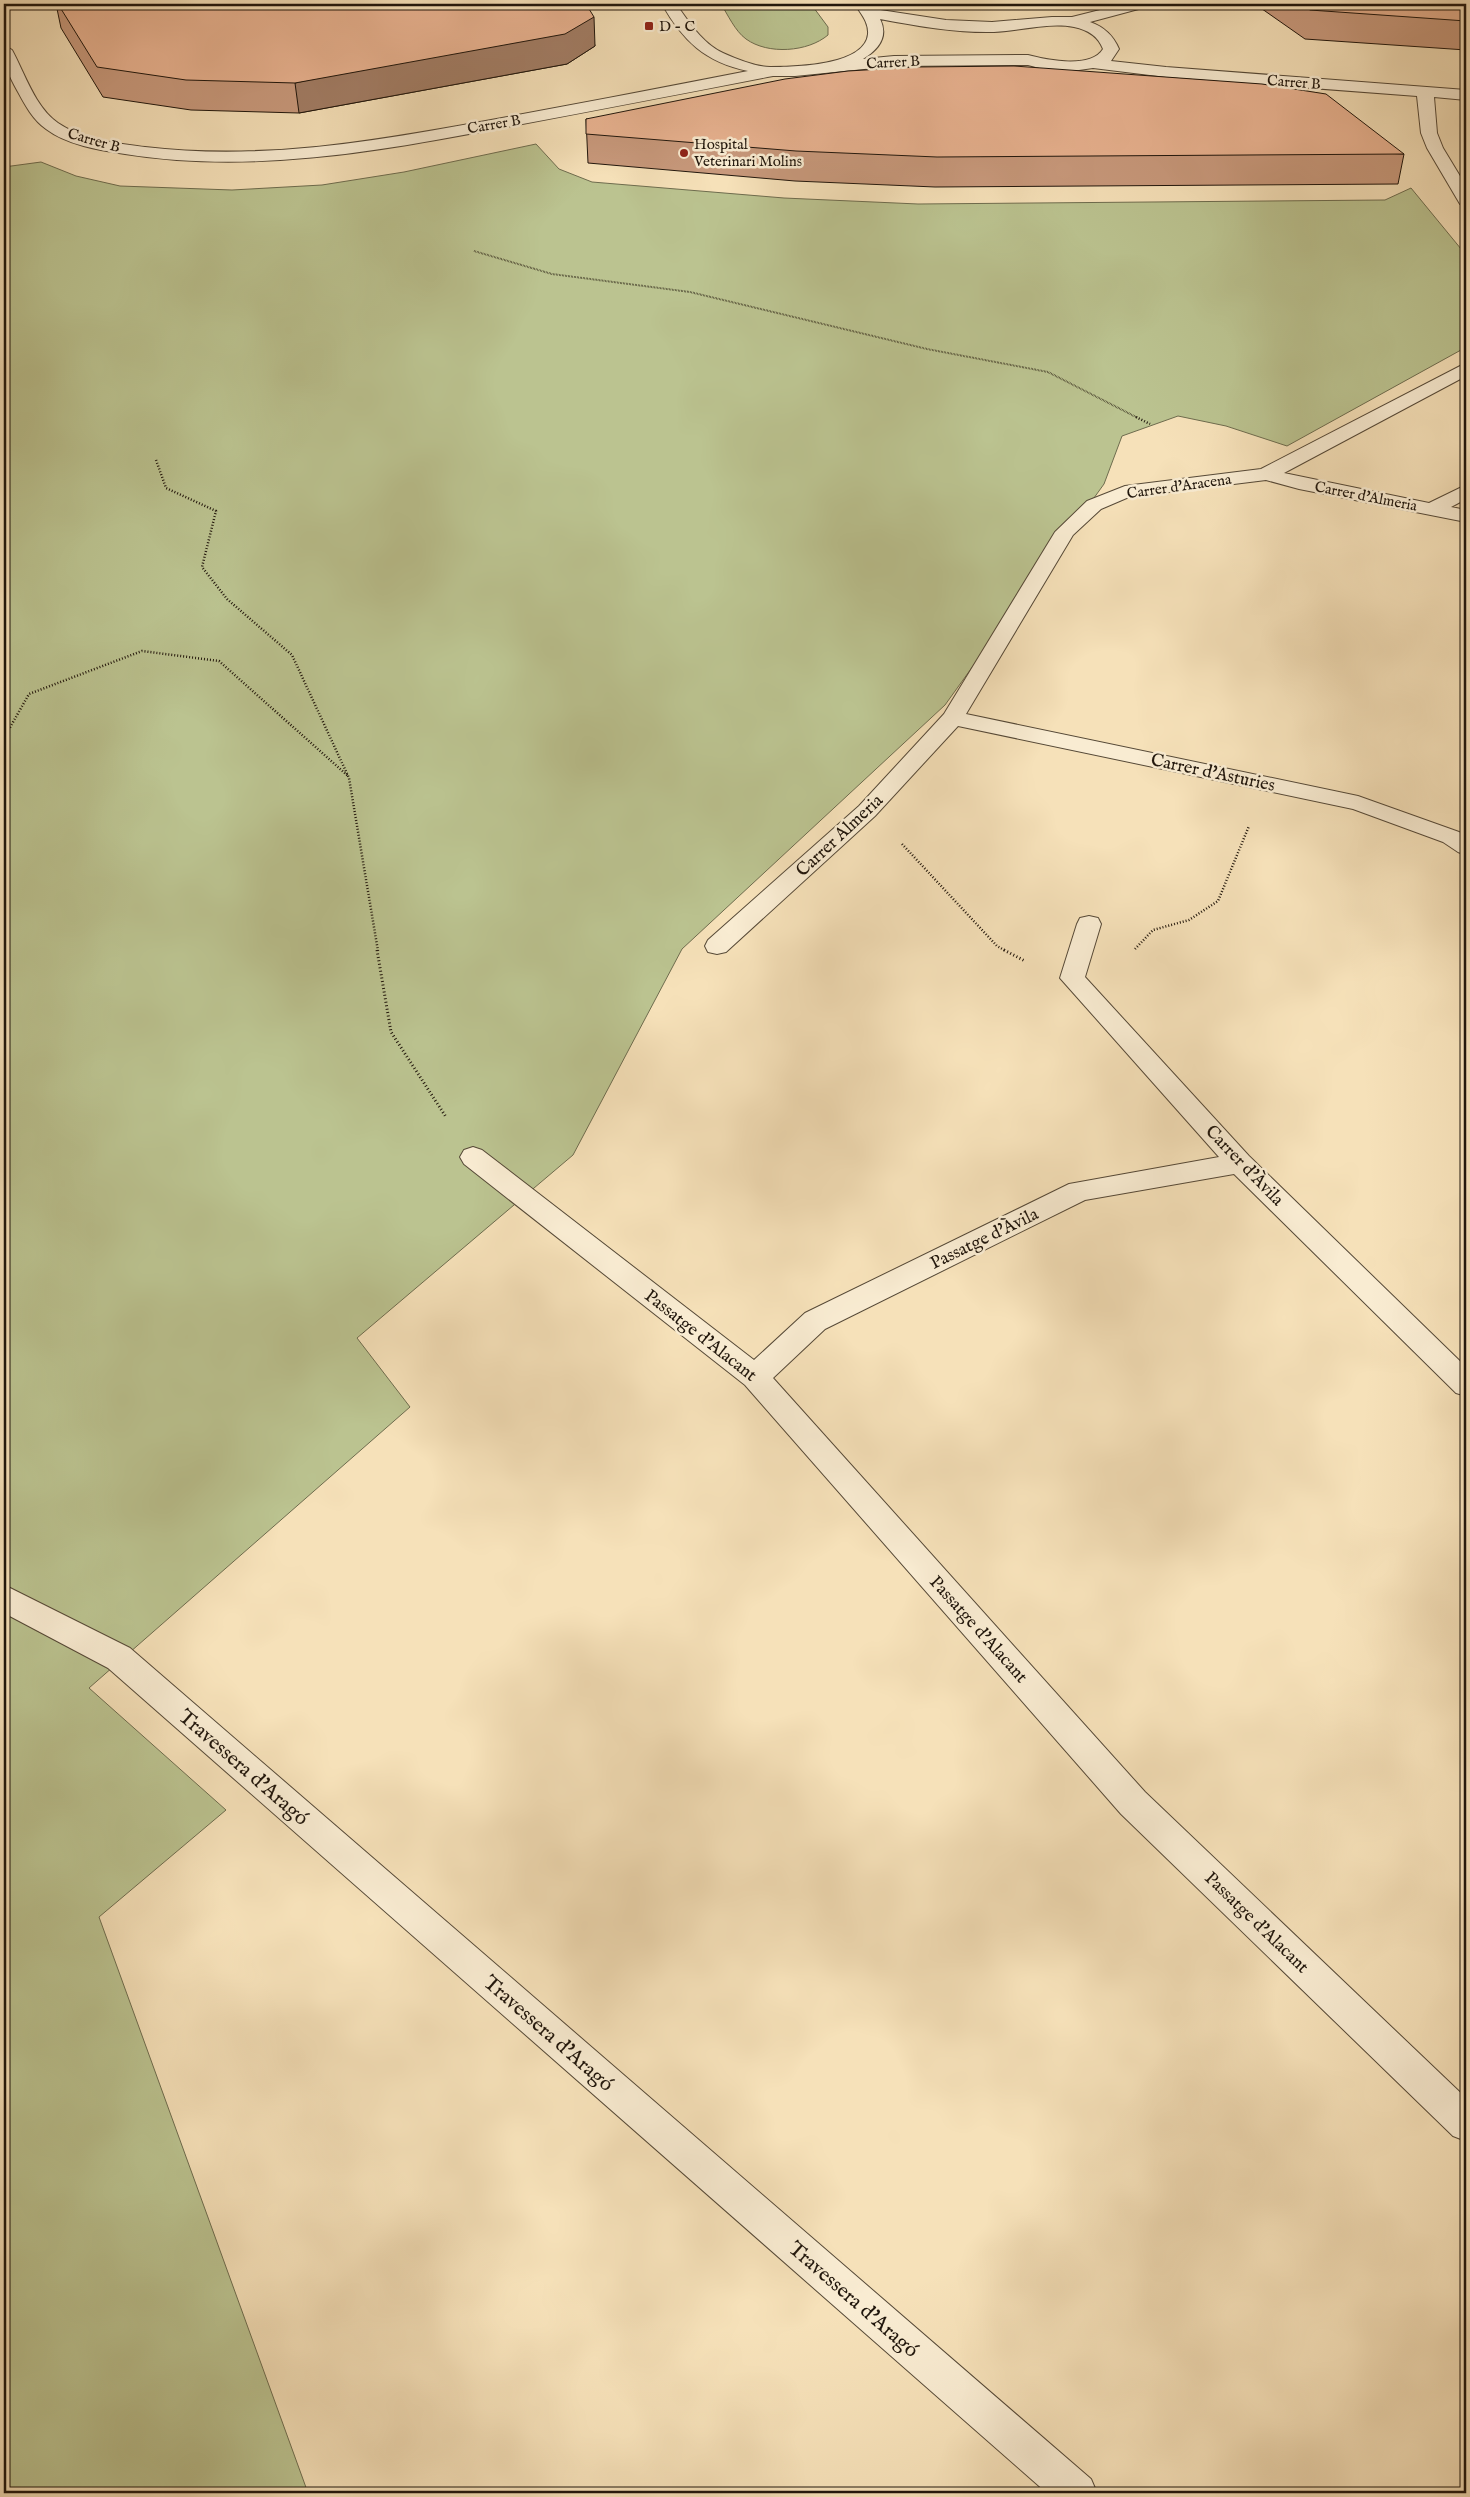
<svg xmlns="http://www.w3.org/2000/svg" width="1470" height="2497" viewBox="0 0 1470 2497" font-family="'IM FELL English',serif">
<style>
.green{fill:#bbc390;stroke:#6e6c4e}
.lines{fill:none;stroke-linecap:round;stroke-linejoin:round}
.street-casing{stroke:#564937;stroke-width:2}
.path-far2{stroke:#20160c;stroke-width:2;stroke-dasharray:0.5 1;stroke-linecap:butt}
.path-far1{stroke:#20160c;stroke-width:2.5;stroke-dasharray:1 2;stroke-linecap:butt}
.path{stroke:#20160c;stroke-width:3;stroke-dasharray:1 2.5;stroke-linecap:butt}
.street{fill:#f9ecd2;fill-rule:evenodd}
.wall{fill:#c8997c;stroke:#20160c}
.shaded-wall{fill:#a27d65;stroke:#20160c}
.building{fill:#e8b290;stroke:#20160c}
.poi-dot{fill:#8f2418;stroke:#f9ecd2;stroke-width:2}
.labels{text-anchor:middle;stroke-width:5;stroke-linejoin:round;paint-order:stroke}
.far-poi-label{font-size:15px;fill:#20160c;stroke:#f9ecd2;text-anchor:start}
.far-street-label{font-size:15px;fill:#20160c;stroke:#f9ecd2}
.street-label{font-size:18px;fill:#20160c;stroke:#f9ecd2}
.near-street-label{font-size:21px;fill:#20160c;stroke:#f9ecd2}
</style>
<rect width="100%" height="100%" fill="#f6e1b9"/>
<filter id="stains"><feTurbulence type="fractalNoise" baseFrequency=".004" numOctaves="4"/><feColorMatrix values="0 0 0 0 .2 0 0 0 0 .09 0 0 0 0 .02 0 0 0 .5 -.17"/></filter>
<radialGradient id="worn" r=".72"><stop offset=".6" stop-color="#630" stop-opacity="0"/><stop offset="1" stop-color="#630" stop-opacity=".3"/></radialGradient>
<!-- green -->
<path class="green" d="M721,4H811L828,27V35C808,52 768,55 746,39C735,31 728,15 721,4Z
M536,144L559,169L592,182L784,198L918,204L1385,200L1411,188L1466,255V336L1461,350L1287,446L1226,426L1178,416L1122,436L1104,484L945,705L682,949L573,1155L357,1338L410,1407L89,1688L226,1810L99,1917L308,2493H4V167L41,162L76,176L120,186L232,190L322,185L404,172Z"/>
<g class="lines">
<!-- street casing -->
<g class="street-casing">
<path id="street" d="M662,4H676C689,22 702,43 723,53C736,59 757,67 770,67C793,67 865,66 868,34C869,22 860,13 855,4H870L874,9L946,20L992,22L1052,17H1072L1124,4H1148L1146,7L1090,22C1104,27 1113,35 1119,49L1111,61L1166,67L1466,90V100L1434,97L1437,133L1443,148L1466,186V205L1460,204L1427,148L1421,133L1417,96L1166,77L1093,68L1072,71L1047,70L1028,65L894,66L795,76H773C681,94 589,112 496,129C374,152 250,174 125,154C99,150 67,145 46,129C33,120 25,105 18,92C9,76 3,64 4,45L12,50C25,74 35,107 58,123C83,140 116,143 145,147C262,161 377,141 491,120C577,104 662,88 748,71C705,62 683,41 662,4ZM880,19C917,26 956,33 994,32C1021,31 1048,22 1074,27C1088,30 1098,36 1103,49C1091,69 1047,60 1028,55L894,56L863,59C878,50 889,37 880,19Z
M1466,363V376L1284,473L1429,503L1466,485V499L1451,507L1466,510V522L1299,489L1266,480L1129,497L1101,509L1073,535L966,714L1358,796L1459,832L1466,836V855L1458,852L1443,842L1353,809L958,726L875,816L726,952L717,954L708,952L705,946L708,940L859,806L944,714L1055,532L1087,501L1125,486L1261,469Z
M1089,916L1098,918L1101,924L1085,977L1249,1156L1466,1367V1396L1456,1393L1234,1174L1085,1200L825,1329L773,1378L1145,1792L1466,2098V2141L1453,2136L1121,1814L745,1385L464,1164L460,1157L464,1150L473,1147L482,1150L754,1360L805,1313L1069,1184L1219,1157L1060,978L1077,924L1080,918Z
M4,1585L130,1648L1091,2479L1097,2493H1047L108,1668L4,1613Z"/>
</g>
<!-- path-far2 -->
<path class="path-far2" d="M474,251L552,274L690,292L927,349L1048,372L1138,418"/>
<!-- path-far1 -->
<path class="path-far1" d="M1136,417L1150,424
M156,460L166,488L216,511L202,567L227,599L292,655L349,778L378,951
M4,738L29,694L142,651L219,661L348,776
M902,844L997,946L1006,951
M1135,949L1153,930L1189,920L1218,901L1249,826"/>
<!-- path -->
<path class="path" d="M377,950L391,1032L446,1117
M1004,950L1025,961"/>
<!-- street -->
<use href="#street" class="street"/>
</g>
<!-- wall -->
<path class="wall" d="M56,4H586L595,46L567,64L299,113L191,110L103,97L61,28Z
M1255,4H1466V50L1305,39Z
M586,119L1404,154L1398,184L935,187L795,181L588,163Z"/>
<!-- shaded-wall -->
<path class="shaded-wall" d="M594,17L595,46L567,64L299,113L295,83Z"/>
<!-- building -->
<path class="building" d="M58,4H586L594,17L565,34L295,83L186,80L97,67Z
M1301,4H1466V21L1310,10Z
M1014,66L1262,84L1326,94L1404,154L937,157L796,151L586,134V119L785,79L848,71L916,67Z"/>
<!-- markers -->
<g class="poi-dot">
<rect x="644" y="21" width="10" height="10" rx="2.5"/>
<circle cx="684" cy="153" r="5"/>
</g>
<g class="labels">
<!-- far-poi labels -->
<g class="far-poi-label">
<text x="659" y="31">D - C</text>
<text x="694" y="149">Hospital<tspan x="694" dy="17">Veterinari Molins</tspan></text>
</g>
<!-- far-street labels -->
<g class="far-street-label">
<text transform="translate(893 62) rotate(-3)" y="5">Carrer B</text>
<text transform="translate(1294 82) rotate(4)" y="5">Carrer B</text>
<text transform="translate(494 124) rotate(-10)" y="5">Carrer B</text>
<text transform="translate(94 140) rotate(16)" y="5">Carrer B</text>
<text transform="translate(1179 486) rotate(-8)" y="5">Carrer d'Aracena</text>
<text transform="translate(1366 496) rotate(11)" y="5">Carrer d'Almeria</text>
</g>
<!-- street labels -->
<g class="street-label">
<text transform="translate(1213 772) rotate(12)" y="6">Carrer d'Asturies</text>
<text transform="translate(839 835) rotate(-43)" y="6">Carrer Almeria</text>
<text transform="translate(1245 1165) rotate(46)" y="6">Carrer d'Àvila</text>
<text transform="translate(984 1238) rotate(-26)" y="6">Passatge d'Àvila</text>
<text transform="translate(701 1335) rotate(38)" y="6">Passatge d'Alacant</text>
<text transform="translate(979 1629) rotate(48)" y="6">Passatge d'Alacant</text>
<text transform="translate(1257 1922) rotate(44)" y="6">Passatge d'Alacant</text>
</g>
<!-- near-street labels -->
<g class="near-street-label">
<text transform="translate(244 1767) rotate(41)" y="7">Travessera d'Aragó</text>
<text transform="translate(549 2033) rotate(41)" y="7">Travessera d'Aragó</text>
<text transform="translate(854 2299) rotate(41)" y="7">Travessera d'Aragó</text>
</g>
</g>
<!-- margin -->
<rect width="1470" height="2497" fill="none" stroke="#f6e1b9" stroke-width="20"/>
<rect x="5" y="5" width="1460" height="2487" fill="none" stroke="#20160c" stroke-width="2.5"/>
<rect x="10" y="10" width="1450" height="2477" fill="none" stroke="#20160c"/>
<rect width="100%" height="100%" filter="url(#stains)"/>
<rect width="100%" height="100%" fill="url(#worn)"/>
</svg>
